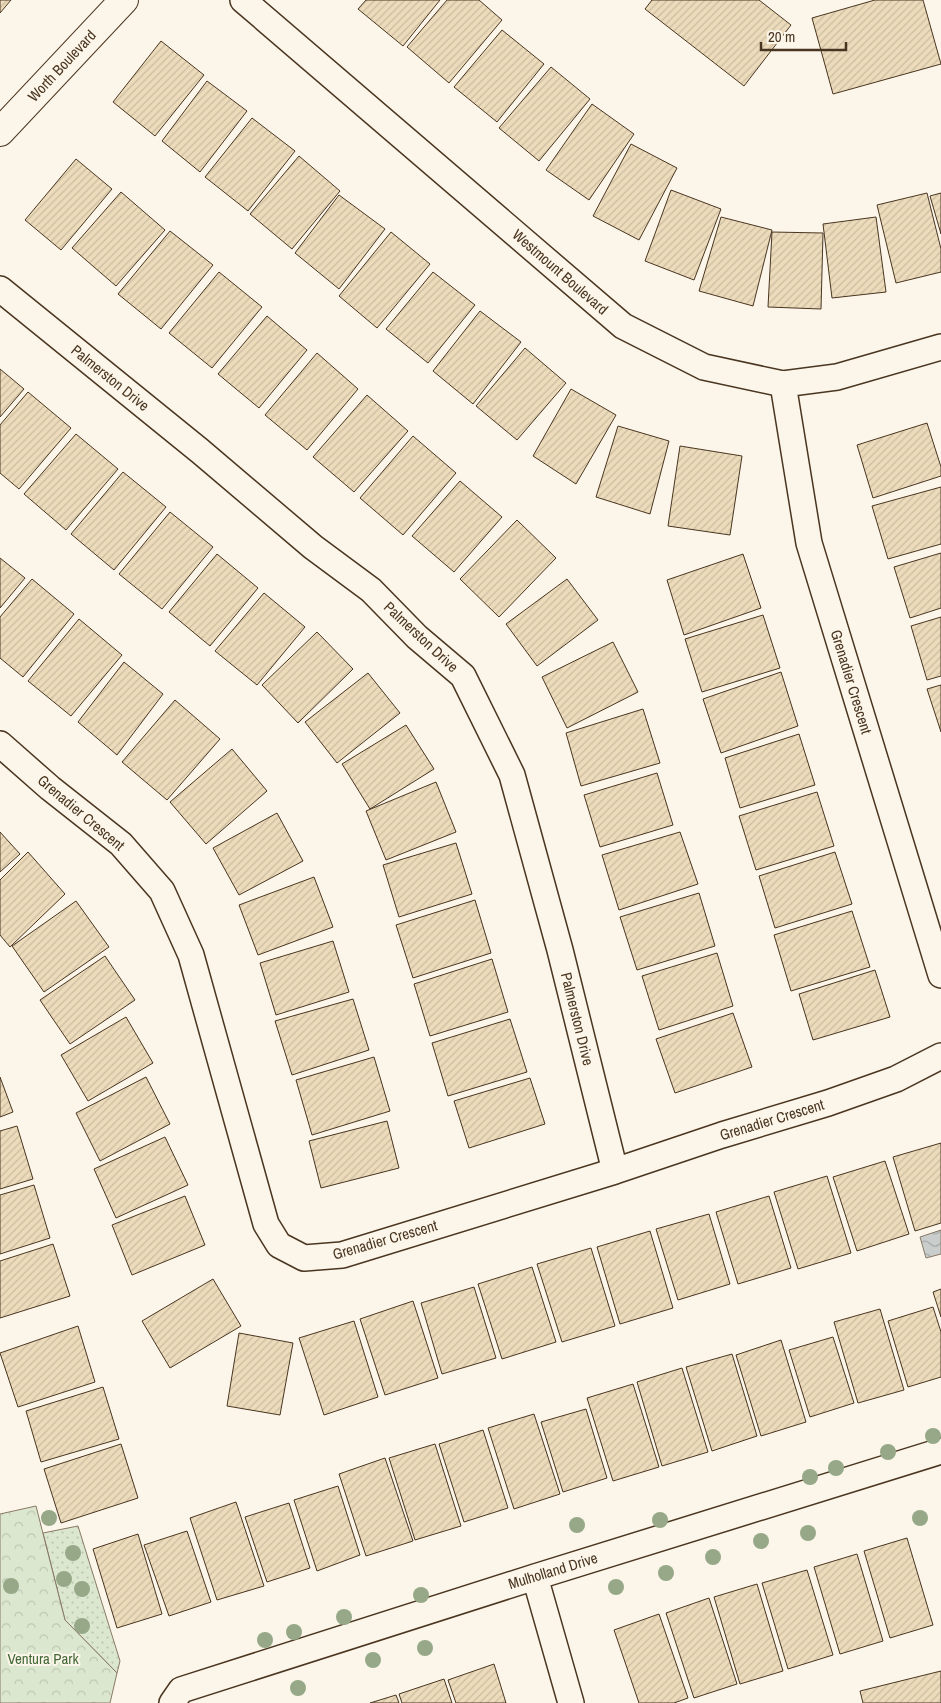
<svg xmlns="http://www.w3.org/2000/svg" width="941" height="1703" viewBox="0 0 941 1703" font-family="'Archivo Narrow',sans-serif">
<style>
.grass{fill:url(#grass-dots);stroke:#887966}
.forest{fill:url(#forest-crowns);stroke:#887966}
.water{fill:url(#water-waves);stroke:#887966}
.building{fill:url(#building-hatch);stroke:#4a3520}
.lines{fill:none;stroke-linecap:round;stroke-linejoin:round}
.minor-casing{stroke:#4a3520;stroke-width:28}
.tertiary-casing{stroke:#4a3520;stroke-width:30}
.minor{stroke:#fbf6e9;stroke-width:25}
.tertiary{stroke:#fbf6e9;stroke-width:28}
.tree{fill:#96a887}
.labels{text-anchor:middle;stroke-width:4;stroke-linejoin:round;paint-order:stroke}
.street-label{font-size:15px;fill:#4a3520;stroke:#fbf6e9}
.park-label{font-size:15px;fill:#436837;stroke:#fbf6e9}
</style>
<defs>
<pattern id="grass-dots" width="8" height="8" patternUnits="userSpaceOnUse" patternTransform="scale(1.25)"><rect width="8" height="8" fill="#dce7d0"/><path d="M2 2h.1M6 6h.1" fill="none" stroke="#bec7b2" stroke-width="1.8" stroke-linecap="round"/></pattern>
<pattern id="forest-crowns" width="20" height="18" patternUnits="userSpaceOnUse" patternTransform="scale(1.25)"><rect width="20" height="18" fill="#dce7d0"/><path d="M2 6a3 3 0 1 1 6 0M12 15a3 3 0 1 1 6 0" fill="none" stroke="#bec7b2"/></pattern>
<pattern id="water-waves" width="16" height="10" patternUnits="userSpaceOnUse" patternTransform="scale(1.25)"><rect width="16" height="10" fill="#c9cecd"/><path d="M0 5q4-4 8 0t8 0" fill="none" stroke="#a5a8a6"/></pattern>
<pattern id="building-hatch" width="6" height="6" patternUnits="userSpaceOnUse" patternTransform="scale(1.25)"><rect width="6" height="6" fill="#ecdcbc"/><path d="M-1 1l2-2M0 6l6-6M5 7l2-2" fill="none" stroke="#ccbda1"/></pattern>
</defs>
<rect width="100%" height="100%" fill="#fbf6e9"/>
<!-- grass -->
<path class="grass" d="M78,1526L120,1661L117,1673L65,1620L43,1533Z"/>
<!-- forest -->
<path class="forest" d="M36,1506L65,1620L117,1673L110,1703H0V1514Z"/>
<!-- water -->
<path class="water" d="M941,1230V1254L926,1258L920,1237Z"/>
<!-- building -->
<path class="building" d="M0,0H11L0,13Z
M366,0H440L403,46L358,9Z
M447,0H479L502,20L449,83L407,47Z
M652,0H759L791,25L744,86L645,9Z
M875,0H923L941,64L833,94L812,18Z
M502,30L544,64L497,122L454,87Z
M161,41L204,75L155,136L113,102Z
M551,67L590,99L539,161L499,128Z
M207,81L247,111L200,172L162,141Z
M592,104L634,134L589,200L546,170Z
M252,118L295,151L248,211L205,177Z
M631,144L677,168L639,240L593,216Z
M299,156L340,191L292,249L250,214Z
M76,159L112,189L61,250L25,220Z
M671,190L721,209L694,280L645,261Z
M121,192L165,230L116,286L72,248Z
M927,193L941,249V272L896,283L877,205Z
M941,193V234L930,196Z
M339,195L385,229L339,289L295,253Z
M721,217L772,230L753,306L699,291Z
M876,217L886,292L832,298L823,224Z
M170,231L213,265L161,329L118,294Z
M391,232L430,264L377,328L339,296Z
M772,232L823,233L821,309L768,307Z
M219,272L262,307L212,368L169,333Z
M433,272L475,305L428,363L386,329Z
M480,311L521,342L473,404L433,371Z
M267,316L307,350L259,408L218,374Z
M525,348L566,383L517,440L476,406Z
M317,353L358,389L307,450L265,415Z
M0,369L24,389L0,417Z
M571,389L616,415L576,484L533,456Z
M28,392L71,428L19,489L0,473V425Z
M367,395L408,431L354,492L313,457Z
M927,423L941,467V476L873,498L857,445Z
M618,426L669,441L650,514L596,497Z
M76,434L118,469L66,530L24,494Z
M413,436L456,473L403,535L360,498Z
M680,446L742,456L730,535L668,526Z
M123,472L166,507L114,570L71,534Z
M460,481L502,517L454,572L412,536Z
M941,487V544L888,559L872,506Z
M170,512L213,547L162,609L119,574Z
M517,520L556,558L499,617L460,579Z
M941,553V608L910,618L894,567Z
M217,554L258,588L210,646L169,612Z
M743,554L761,608L684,635L667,580Z
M0,558L25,578L0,608Z
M32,579L74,614L23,677L0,658V617Z
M567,579L598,620L537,666L506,624Z
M264,593L305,627L257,685L215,651Z
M763,615L780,668L702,692L685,639Z
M941,617V676L927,680L911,626Z
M79,619L122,655L71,716L28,681Z
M317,632L353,669L298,723L262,685Z
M613,642L638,692L567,728L542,677Z
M124,662L163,694L117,755L78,722Z
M781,672L798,726L721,753L703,699Z
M368,673L400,713L337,763L305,722Z
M941,685V732L927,689Z
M175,700L220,739L167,800L122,762Z
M643,709L660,763L581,786L566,733Z
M406,725L434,769L370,809L342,764Z
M799,734L815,785L740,808L725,758Z
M232,749L267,791L206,844L170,802Z
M657,773L673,825L600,847L584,795Z
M436,782L456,832L386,860L366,811Z
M817,792L834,846L756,870L739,816Z
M277,813L303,861L239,895L213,848Z
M0,832L20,854L0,872Z
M680,832L698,884L619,910L602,855Z
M456,843L472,894L399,917L383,865Z
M28,852L65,894L10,947L0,935V880Z
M835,852L852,904L775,928L759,876Z
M314,877L333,927L258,955L239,905Z
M699,893L715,946L637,970L620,917Z
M475,900L491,953L413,978L396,925Z
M76,901L109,947L44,992L12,946Z
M852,911L870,967L791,991L774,935Z
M333,941L349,992L276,1015L260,963Z
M717,953L733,1006L659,1030L642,976Z
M105,956L135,1000L70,1044L40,1000Z
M492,959L508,1012L430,1036L414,984Z
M875,970L890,1017L813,1040L799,994Z
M353,999L369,1050L292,1075L275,1021Z
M733,1013L752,1067L675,1093L656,1039Z
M126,1017L153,1063L88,1101L61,1055Z
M510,1019L527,1072L448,1096L432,1043Z
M374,1057L390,1111L312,1135L296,1080Z
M0,1077L13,1112L0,1117Z
M146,1077L170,1124L100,1161L76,1113Z
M530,1078L545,1124L469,1148L454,1101Z
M387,1121L399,1168L321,1188L309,1141Z
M17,1126L33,1179L0,1189V1131Z
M165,1137L188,1185L116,1218L94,1169Z
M941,1143V1223L915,1231L893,1157Z
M885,1161L909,1234L857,1251L833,1177Z
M827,1176L851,1253L798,1269L774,1192Z
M34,1185L50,1238L0,1254V1195Z
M185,1196L205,1245L132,1275L112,1225Z
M769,1196L791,1268L738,1284L716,1212Z
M709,1214L730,1284L678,1300L656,1229Z
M650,1231L673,1308L620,1324L597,1247Z
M53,1244L70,1296L0,1318V1261Z
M591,1248L615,1326L562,1342L537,1264Z
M532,1267L556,1342L502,1359L478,1284Z
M213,1279L241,1326L170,1368L142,1321Z
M474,1287L496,1358L442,1374L421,1303Z
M941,1289V1317L933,1292Z
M413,1301L438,1378L385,1395L360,1319Z
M933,1307L941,1332V1377L908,1387L888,1321Z
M880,1309L904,1390L858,1403L834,1322Z
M354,1321L378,1397L324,1415L299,1338Z
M78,1326L95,1382L18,1407L0,1353Z
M239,1333L293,1343L280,1415L227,1406Z
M833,1337L854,1403L810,1417L789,1350Z
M781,1340L806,1422L761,1436L736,1355Z
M732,1354L757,1436L712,1451L686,1367Z
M682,1368L708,1452L662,1466L637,1382Z
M633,1384L659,1467L613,1481L587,1398Z
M103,1387L119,1439L41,1462L26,1411Z
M586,1409L607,1478L563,1492L541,1422Z
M534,1414L560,1494L514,1509L488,1428Z
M483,1430L508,1508L464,1522L439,1444Z
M121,1444L138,1498L61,1523L44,1469Z
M435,1444L461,1526L415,1540L389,1458Z
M385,1458L413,1541L366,1556L339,1474Z
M338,1486L360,1555L317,1571L294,1500Z
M236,1502L264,1586L217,1600L190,1518Z
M289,1503L310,1568L267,1582L245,1517Z
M187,1531L211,1602L169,1616L144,1545Z
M138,1534L162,1614L117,1628L93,1549Z
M907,1538L933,1625L890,1638L864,1551Z
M857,1554L883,1641L840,1654L814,1567Z
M807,1570L833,1655L788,1669L762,1583Z
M757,1584L783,1671L740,1684L714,1597Z
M709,1598L737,1684L694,1698L666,1613Z
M659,1614L688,1698L674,1703H639L614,1630Z
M494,1664L506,1703H456L448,1680Z
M941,1671V1703H863L860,1691Z
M444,1679L452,1703H402L399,1694Z
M396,1695L399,1703H370Z"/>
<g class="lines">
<!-- minor casing -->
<g class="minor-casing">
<path id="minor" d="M243,0L623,326L704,367L783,384L837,377L941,347
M0,289L200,451L313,547L371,590L417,637L463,676L512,775L560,950L615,1171
M783,384L809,543L941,975
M0,744L50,788L121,844L162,891L191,955L266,1224L279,1245L304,1258L342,1255L615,1171L722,1135L828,1103L896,1079L941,1056
M535,1577L571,1703
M172,1703L181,1690L535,1577L941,1451"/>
</g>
<!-- tertiary casing -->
<g class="tertiary-casing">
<path id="tertiary" d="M0,132L124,0"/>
</g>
<!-- minor -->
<use href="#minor" class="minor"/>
<!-- tertiary -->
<use href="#tertiary" class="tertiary"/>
</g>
<!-- trees -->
<g class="tree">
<circle cx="933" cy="1436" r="8"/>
<circle cx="888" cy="1452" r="8"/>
<circle cx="836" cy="1468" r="8"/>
<circle cx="810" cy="1477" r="8"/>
<circle cx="49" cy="1518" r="8"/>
<circle cx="920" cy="1518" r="8"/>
<circle cx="660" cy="1520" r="8"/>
<circle cx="577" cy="1525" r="8"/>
<circle cx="808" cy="1533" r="8"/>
<circle cx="761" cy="1541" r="8"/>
<circle cx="73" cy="1553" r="8"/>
<circle cx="713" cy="1557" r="8"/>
<circle cx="666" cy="1573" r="8"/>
<circle cx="64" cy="1579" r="8"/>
<circle cx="11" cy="1586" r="8"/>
<circle cx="616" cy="1587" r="8"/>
<circle cx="82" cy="1589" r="8"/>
<circle cx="421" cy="1595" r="8"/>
<circle cx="344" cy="1617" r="8"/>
<circle cx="82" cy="1626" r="8"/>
<circle cx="294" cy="1632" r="8"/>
<circle cx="265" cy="1640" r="8"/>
<circle cx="425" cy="1648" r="8"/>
<circle cx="373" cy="1660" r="8"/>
<circle cx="298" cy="1688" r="8"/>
</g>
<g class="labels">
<!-- street labels -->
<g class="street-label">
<text transform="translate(62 66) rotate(-47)" y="5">Worth Boulevard</text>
<text transform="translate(560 272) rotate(41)" y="5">Westmount Boulevard</text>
<text transform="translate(110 378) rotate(39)" y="5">Palmerston Drive</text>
<text transform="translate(421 637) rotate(43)" y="5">Palmerston Drive</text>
<text transform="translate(851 682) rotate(73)" y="5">Grenadier Crescent</text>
<text transform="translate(81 813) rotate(40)" y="5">Grenadier Crescent</text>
<text transform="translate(577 1019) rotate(76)" y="5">Palmerston Drive</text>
<text transform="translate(772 1120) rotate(-17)" y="5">Grenadier Crescent</text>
<text transform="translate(385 1240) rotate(-16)" y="5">Grenadier Crescent</text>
<text transform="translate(553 1571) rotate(-17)" y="5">Mulholland Drive</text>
</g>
<!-- park labels -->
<g class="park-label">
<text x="43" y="1664">Ventura Park</text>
</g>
</g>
<!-- scale -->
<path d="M761 42v8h85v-8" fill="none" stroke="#4a3520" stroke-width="2.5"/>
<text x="768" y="42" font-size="15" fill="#4a3520" stroke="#fbf6e9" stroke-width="4" paint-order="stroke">20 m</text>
</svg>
